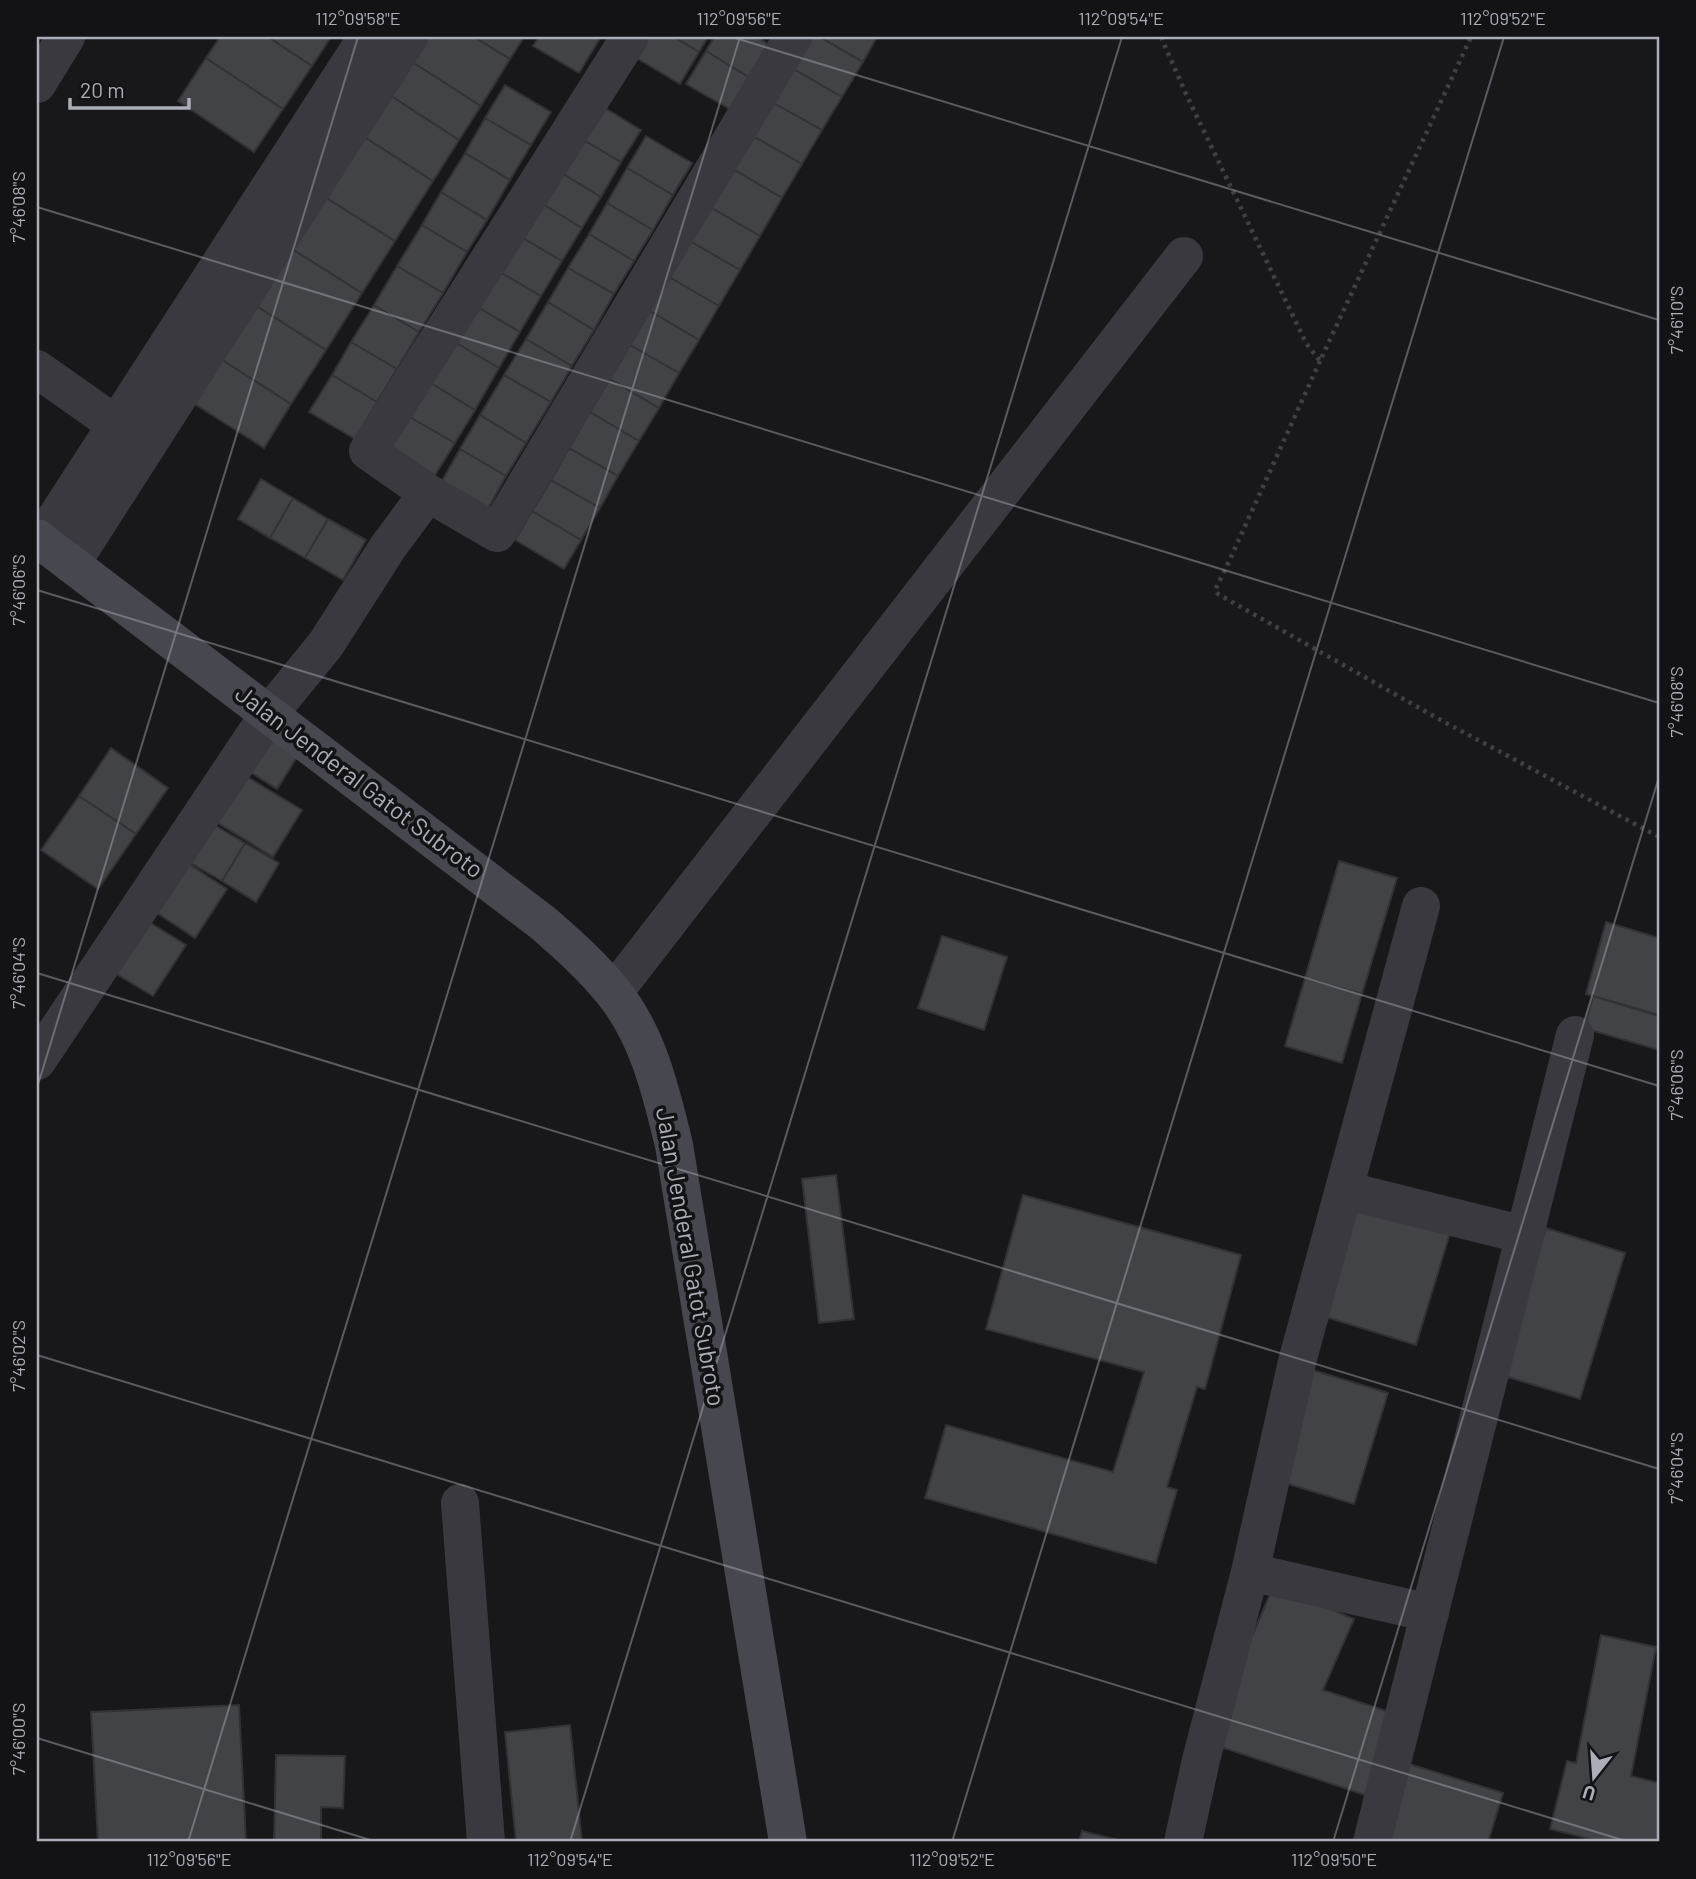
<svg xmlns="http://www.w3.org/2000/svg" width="1696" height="1879" viewBox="0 0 1696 1879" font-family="Barlow,sans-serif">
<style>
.building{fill:#424347;stroke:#323236;stroke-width:2}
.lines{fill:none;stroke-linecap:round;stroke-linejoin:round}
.path{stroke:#3f4046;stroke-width:4.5;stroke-dasharray:3.5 5;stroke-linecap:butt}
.minor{stroke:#39393f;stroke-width:38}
.secondary{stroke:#47484f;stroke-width:38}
.ticks{fill:none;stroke:#abaeb9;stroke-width:2;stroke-opacity:0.45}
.labels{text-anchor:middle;stroke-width:7;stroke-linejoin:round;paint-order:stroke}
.street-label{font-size:24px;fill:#abaeb9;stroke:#131315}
.neatline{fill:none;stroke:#abaeb9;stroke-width:2.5}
.ticks-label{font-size:18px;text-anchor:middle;fill:#abaeb9}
</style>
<rect width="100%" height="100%" fill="#18181a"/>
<!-- building -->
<path class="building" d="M220,37H268L312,66L283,109L206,58Z
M268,37H331L312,66Z
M415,37H474L510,59L481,106L403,56Z
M474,37H524L510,59Z
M539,37H601L579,73L533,46Z
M645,37H674L699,52L680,84L633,56Z
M674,37H708L699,52Z
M714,37H757L771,46L752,79L706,51Z
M811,37H820L863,62L842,97L792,68Z
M820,37H877L863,62Z
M706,51L752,79L733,111L686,84Z
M403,56L481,106L459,140L382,90Z
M206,58L283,109L254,152L178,101Z
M792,68L842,97L822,130L772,102Z
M505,85L551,112L531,145L485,118Z
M382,90L459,140L433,181L355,131Z
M595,102L641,130L621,162L575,135Z
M772,102L822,130L802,164L753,136Z
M485,118L531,145L510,180L465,153Z
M355,131L433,181L395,241L317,192Z
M575,135L621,162L601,197L555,169Z
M646,136L692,163L673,195L627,168Z
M753,136L802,164L782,198L733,169Z
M465,153L510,180L487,220L441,192Z
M627,168L673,195L653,230L607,203Z
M555,169L601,197L582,228L536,200Z
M733,169L782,198L760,236L710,207Z
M317,192L395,241L362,293L284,244Z
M441,192L487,220L467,252L422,225Z
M536,200L582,228L562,261L516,234Z
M607,203L653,230L634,261L589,234Z
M710,207L760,236L740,270L690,241Z
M422,225L467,252L443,293L397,266Z
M516,234L562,261L541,296L495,269Z
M589,234L634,261L614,294L568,268Z
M690,241L740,270L719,306L669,277Z
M284,244L362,293L326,350L247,300Z
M397,266L443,293L419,332L374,305Z
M568,268L614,294L594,330L548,302Z
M495,269L541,296L520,332L474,305Z
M669,277L719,306L699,340L650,311Z
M247,300L326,350L291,404L213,354Z
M548,302L594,330L572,366L526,339Z
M374,305L419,332L397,369L351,342Z
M474,305L520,332L499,368L453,341Z
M650,311L699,340L679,373L630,345Z
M526,339L572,366L551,402L504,375Z
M453,341L499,368L475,410L429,382Z
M351,342L397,369L377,402L332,375Z
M630,345L679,373L659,408L610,379Z
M213,354L291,404L264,448L185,398Z
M332,375L377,402L355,439L309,412Z
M504,375L551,402L526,443L480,415Z
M610,379L659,408L639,441L590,412Z
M429,382L475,410L455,443L408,416Z
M590,412L639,441L618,476L569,448Z
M480,415L526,443L506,476L460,449Z
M408,416L455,443L435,475L389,448Z
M569,448L618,476L600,508L551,480Z
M460,449L506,476L488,509L442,481Z
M261,479L293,498L270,538L238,519Z
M551,480L600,508L581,540L532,511Z
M293,498L328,519L305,558L270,538Z
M532,511L581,540L564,569L515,540Z
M328,519L366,540L343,580L305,558Z
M266,734L299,754L277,789L244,768Z
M111,748L168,788L136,834L79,796Z
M236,770L302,810L273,857L208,817Z
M79,796L136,834L98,889L41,850Z
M204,819L245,843L222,881L180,857Z
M245,843L279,863L256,902L222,881Z
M1339,861L1397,878L1362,994L1305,978Z
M186,862L227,889L195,938L154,911Z
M146,920L186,945L153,996L113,972Z
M1606,922L1659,938V1015L1586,994Z
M942,936L1007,957L984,1030L918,1008Z
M1305,978L1362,994L1342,1063L1285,1046Z
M1593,996L1659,1016V1050L1584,1028Z
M836,1175L854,1319L819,1323L802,1179Z
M1023,1195L1241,1255L1205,1389L1197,1387L1167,1487L1177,1490L1156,1563L925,1498L946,1425L1113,1472L1144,1372L986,1329Z
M1357,1204L1450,1233L1416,1345L1323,1316Z
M1546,1228L1625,1253L1580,1399L1501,1375Z
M1309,1369L1388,1393L1354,1504L1275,1480Z
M1274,1585L1354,1619L1323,1690L1398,1715L1371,1797L1215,1745L1228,1692Z
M1601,1635L1656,1647L1631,1776L1659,1783V1842H1602L1550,1829L1567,1761L1576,1763Z
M239,1705L246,1842H98L91,1712Z
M570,1725L582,1842H516L505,1732Z
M276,1755L345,1756L343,1808L321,1807V1842H274Z
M1409,1764L1503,1793L1488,1842H1385Z
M1082,1831L1126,1842H1079Z"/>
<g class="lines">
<!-- path -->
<path class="path" d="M1161,37L1186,94L1306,343L1320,361L1471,37
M1320,361L1226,568L1215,590L1218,594L1437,718L1659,837"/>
<!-- minor -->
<path class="minor" d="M37,84L66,37
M37,369L115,424
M428,493L497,533L793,37
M41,541L367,37
M71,564L409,37
M614,992L1184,256
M37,1061L269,714L326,644L388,547L428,493L368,451L630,37
M1344,1190L1525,1235
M460,1503L486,1842
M1250,1572L1430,1613
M1183,1842L1201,1760L1250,1572L1297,1362L1421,906
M1372,1842L1575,1035"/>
<!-- secondary -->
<path class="secondary" d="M37,538L543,923C567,944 592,966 612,991C648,1034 661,1092 674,1145L788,1842"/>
</g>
<!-- ticks -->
<path class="ticks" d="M732,37L1659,320M37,207L1659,703M37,590L1659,1086M37,973L1659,1469M37,1088L358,37M37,1355L1629,1842M37,1738L377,1842M188,1842L740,37M570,1842L1122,37M952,1842L1504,37M1333,1842L1659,777"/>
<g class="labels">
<!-- street labels -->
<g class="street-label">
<text transform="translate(359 782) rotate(37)" y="8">Jalan Jenderal Gatot Subroto</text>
<text transform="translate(690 1257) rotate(80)" y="8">Jalan Jenderal Gatot Subroto</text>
</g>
</g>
<!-- border -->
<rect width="1696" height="1879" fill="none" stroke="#131315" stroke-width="77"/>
<!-- north arrow -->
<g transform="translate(1594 1777) rotate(197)" stroke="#131315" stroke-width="5" paint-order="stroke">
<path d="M0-5L12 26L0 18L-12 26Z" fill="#abaeb9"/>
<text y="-10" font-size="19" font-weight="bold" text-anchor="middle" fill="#abaeb9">U</text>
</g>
<!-- scale -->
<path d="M70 98v10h119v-10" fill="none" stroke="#abaeb9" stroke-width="3.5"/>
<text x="80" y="98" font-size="21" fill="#abaeb9" stroke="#131315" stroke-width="5" paint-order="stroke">20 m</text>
<rect x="38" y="38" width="1620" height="1802" class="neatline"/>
<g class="ticks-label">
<text x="358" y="25">112°09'58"E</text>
<text x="739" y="25">112°09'56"E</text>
<text x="1121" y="25">112°09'54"E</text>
<text x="1503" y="25">112°09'52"E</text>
<text transform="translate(19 207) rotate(-90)" y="6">7°46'08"S</text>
<text transform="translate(1677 320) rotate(-90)" y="6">7°46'10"S</text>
<text transform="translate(19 590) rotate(-90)" y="6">7°46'06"S</text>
<text transform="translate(1677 702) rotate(-90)" y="6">7°46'08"S</text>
<text transform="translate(19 973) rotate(-90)" y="6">7°46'04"S</text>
<text transform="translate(1677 1085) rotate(-90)" y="6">7°46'06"S</text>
<text transform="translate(19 1356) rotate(-90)" y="6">7°46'02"S</text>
<text transform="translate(1677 1468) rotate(-90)" y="6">7°46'04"S</text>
<text transform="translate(19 1739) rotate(-90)" y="6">7°46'00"S</text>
<text x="189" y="1866">112°09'56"E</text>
<text x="570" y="1866">112°09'54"E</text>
<text x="952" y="1866">112°09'52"E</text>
<text x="1334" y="1866">112°09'50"E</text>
</g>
</svg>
